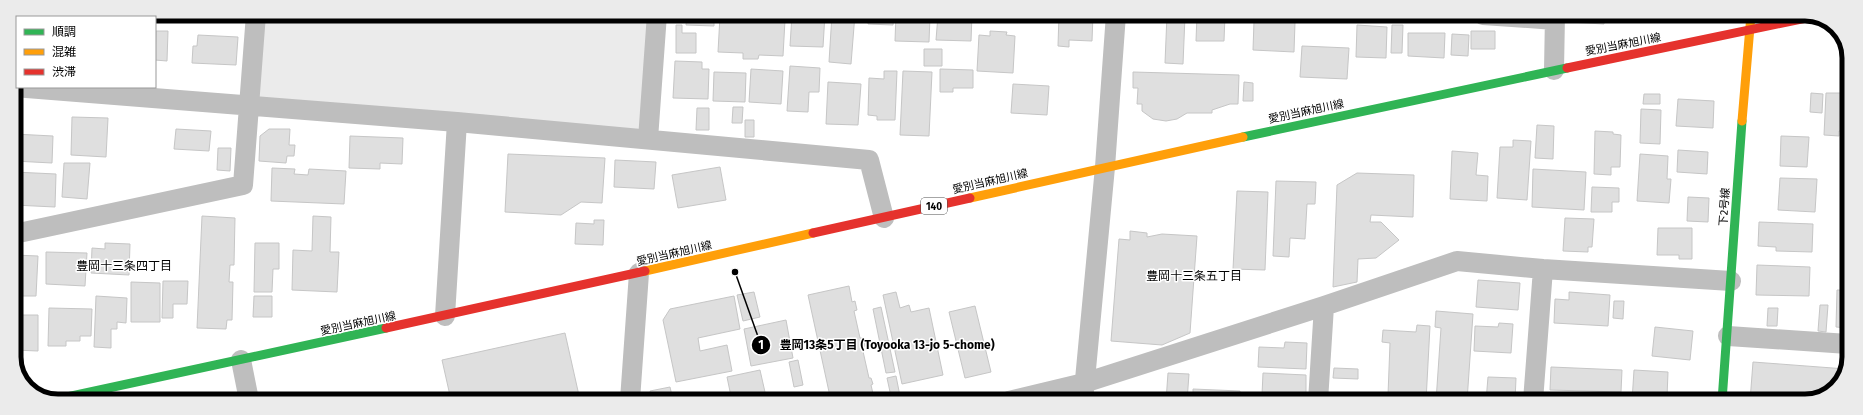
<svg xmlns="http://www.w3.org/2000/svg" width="1863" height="415" viewBox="0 0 1863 415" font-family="'Fira Sans','Noto Sans JP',sans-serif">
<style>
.green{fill:#ebebeb}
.building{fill:#dfdfdf;stroke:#c6c6c6}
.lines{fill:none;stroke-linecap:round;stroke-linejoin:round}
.street{stroke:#bebebe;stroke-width:20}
.fast{stroke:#30b455;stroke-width:9}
.slow{stroke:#ff9f0a;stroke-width:9}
.jam{stroke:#e5322d;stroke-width:9}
.labels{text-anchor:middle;stroke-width:3;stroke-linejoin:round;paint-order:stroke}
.shield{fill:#fff;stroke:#4c4c4c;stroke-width:1}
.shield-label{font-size:10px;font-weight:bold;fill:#000}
.street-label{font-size:11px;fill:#000;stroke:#fff}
.neighbourhood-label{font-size:12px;fill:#000;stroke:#fff}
.rim{fill:none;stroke:#000;stroke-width:5}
.leader{fill:none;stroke:#000;stroke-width:1.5}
.callout-dot{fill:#000;stroke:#fff;stroke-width:1.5}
.mark-label{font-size:12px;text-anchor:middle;font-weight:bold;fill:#fff}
.callout-label{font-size:12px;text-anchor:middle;font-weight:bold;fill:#000;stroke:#fff;stroke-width:3;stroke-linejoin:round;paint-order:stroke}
</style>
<rect width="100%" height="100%" fill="#fff"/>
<!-- green -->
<path class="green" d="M256,14H657L648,139L249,107Z"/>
<!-- building -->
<path class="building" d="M687,14H714V26L686,25Z
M748,14L760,15V19L785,20L783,56L759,55L758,59H743V53L718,52L720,16L748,18Z
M792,14H825L823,47L790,46Z
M832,14H855L851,64L829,62Z
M869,14H894L893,25L868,24Z
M896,14L930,16L929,42L895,41Z
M954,14H972L971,41L936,40L938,15Z
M1059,14H1093L1092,41L1069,40V47L1058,46Z
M102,15L122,16V17H102Z
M1167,15L1185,16L1183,64L1165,63Z
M1197,15H1225L1224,41H1196Z
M1569,15H1605L1604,24L1569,22Z
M1611,15H1647V16H1624V20H1611Z
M1254,21L1295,22L1294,52L1253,50Z
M676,25H682V33H696V53H676Z
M1357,25L1387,27L1386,58L1356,57Z
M1392,25H1403L1402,53H1391Z
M156,31H168L167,61L155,60Z
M990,31L1007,32L1006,35L1015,36L1013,73L977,71L979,35L990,36Z
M1471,31H1495V49H1471Z
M1408,33H1445L1444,58L1408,56Z
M1452,34L1469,35L1468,56L1451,55Z
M198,35L238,37L236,65L192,63L193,46H197Z
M1302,46L1349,48L1347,79L1300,77Z
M924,49H942V66H924Z
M17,51V69H14V58Z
M675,61L702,62V69H709L708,99L673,98Z
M790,66L820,68L819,92H809L808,112L787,111Z
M751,69L783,71L781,104L749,102Z
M940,69L973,70V88H953V92H940Z
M884,71H897L895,120H877V116L868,115L869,78L884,79Z
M903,71L932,72L929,136L900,135Z
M714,72L746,73L745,102L713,101Z
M1133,72L1239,75L1238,104H1230L1212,110V113H1187L1177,119L1166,121L1153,119L1142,111V104H1137L1138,88H1133Z
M828,82L861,84L858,125L826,124Z
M1244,82L1253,83V101H1243Z
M1842,82L1849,83V132L1839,131V136L1824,135L1826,93H1841Z
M1013,84L1049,86L1047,115L1011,113Z
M1811,93L1823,94L1822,113L1810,112Z
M1644,94H1660V104H1643Z
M1678,99L1714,101L1713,128L1676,126Z
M733,107H743L742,123H732Z
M697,108H709V130H696Z
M1641,109L1661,110L1660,144L1640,143Z
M72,117L108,118L106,157L71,155Z
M745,120H754V137H745Z
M1537,125L1554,126L1553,159L1535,158Z
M176,129L211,131L209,151L174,149Z
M269,129H290L289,145H295L294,156H287L286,163L259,161L260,136Z
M1595,131L1613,132V134L1621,135L1620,167H1611V175L1594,174Z
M14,134L53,136L52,163L14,161Z
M350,136L403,138L402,164L380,163V169L349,168Z
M1781,136L1809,137L1807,167L1780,166Z
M1513,140L1531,141L1527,200L1497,198L1500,147H1513Z
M218,148H231L230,171L217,170Z
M1678,150L1708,152L1707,174L1677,172Z
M1452,151L1478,153L1476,175L1488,176L1487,201L1450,199Z
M508,154L605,158L602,203L581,202L561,215L505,212Z
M1640,154L1668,156L1667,179H1671L1669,203L1637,201Z
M615,160L656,162L654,189L614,187Z
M64,163H90L87,199L62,197Z
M720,167L726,200L678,208L672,175Z
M272,168L295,169L294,174L308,175L309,169L346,171L344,204L271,201Z
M1533,169L1586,172L1584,210L1532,207Z
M14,172L56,174L55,207L14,205Z
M1357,173L1414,175L1413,217L1371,215L1370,222H1381L1399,240L1376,258L1358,259L1357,282L1333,287L1337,185Z
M1780,178L1817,179L1815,212L1778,210Z
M1276,181L1316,182L1315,204H1307L1305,239L1290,238L1289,257L1273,256Z
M1592,187L1619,188V202H1612V212H1591Z
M1237,191L1268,192L1265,270L1233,269Z
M1688,197L1709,198L1708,222L1687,221Z
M202,216L235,218L234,265H230L229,282H233L232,320H227L226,329L197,328Z
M313,216L331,217L330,252H339L337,292L292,290L293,250L312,251Z
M1565,218L1594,219L1592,247H1588V252L1563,251Z
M594,220H604L603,245L575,244L576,223L594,224Z
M1759,222L1813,224L1812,252L1776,251V247L1758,246Z
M1658,228H1692V259H1679V255H1657Z
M1130,231L1147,233V237L1162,234L1197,236L1190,333L1162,345L1111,341L1119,239L1130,240Z
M105,243L130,244L129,275L91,273L92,248L105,249Z
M255,243H279V269H273L272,292H254Z
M46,252L87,253L85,286L46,284Z
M14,255L38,256L36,296H14Z
M1757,265L1810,267L1809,296L1756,295Z
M1478,280L1520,283L1518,310L1476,307Z
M163,281H188L187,304H173V318H162Z
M131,282L160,283V322H131Z
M849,286L852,302L855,301L857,310L854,311L860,338H863L865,346L862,347L869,378H871L873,384L871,385L874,398L865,401H831L808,295Z
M1837,290H1848V328L1836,327Z
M754,292L760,317L743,321L737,295Z
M896,292L900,308L909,305L911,312L929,308L943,375L902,384L883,295Z
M1569,292L1610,295L1608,326L1554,323L1555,299L1569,300Z
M96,296L127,298L126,323L117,322V329H111V348L94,347Z
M254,296H272V317H253Z
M734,296L740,329L698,338L700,351L727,345L732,371L676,382L663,320L670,309Z
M1614,301H1624L1623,319L1613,318Z
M1820,305H1828L1826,332L1818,331Z
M975,306L991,372L965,378L949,312Z
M881,307L895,372L886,373L873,309Z
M49,308L92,309L91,336H80V341H66V346H48Z
M1768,308H1778L1777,326H1767Z
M1436,311L1473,314L1467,401H1436L1441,328L1435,327Z
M14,315H38V351L14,350Z
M786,320L793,358L751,366L744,329Z
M1499,323L1513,324L1511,353L1474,351L1475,326L1498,327Z
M1417,325L1430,326L1426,401H1379V394L1388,395L1390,343L1382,342L1383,330L1416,332Z
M1655,327L1693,331L1690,360L1652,356Z
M565,333L580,400H451L442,360Z
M1285,342L1307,343L1306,369L1258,367L1259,347L1284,348Z
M798,360L803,385L794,387L789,362Z
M1753,362L1846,369L1834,390L1805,401H1750Z
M1551,367L1622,370L1621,392L1550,390Z
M1334,368L1358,369V379L1333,378Z
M760,370L767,401H732L727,377Z
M1634,370L1668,372L1667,397H1677V401H1632Z
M1168,373L1189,374L1187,401H1166Z
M1263,373L1306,375V397L1262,395Z
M896,376L901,401H892L887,378Z
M1488,377L1516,378L1515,401H1486Z
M670,387L673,400H652L650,391Z
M1193,389L1240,391L1239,401H1193Z"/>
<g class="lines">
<!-- street -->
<path class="street" d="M1483,15L1555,20
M87,17V14
M1554,70L1555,15
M14,87L457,122L869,160L884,218
M648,139L657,14
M14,234L243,185L256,14
M445,316L457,122
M1728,336L1848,344
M241,360L249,400
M630,400L639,273
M1009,401L1084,383L1324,306L1457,261L1543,269L1731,281
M1083,401L1105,167L1116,14
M1318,401L1324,306
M1533,401L1543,269"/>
<!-- fast -->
<path class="fast" d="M1243,137L1567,68
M53,400L386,328
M1722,401L1742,121"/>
<!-- slow -->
<path class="slow" d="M1742,121L1751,15
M970,198L1243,137
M645,271L813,233"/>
<!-- jam -->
<path class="jam" d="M1567,68L1816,16
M813,233L970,198
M386,328L645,271"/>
</g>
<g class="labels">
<!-- shield labels -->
<rect class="shield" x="921" y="198" width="26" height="16" rx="3"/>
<g class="shield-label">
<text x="934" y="210">140</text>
</g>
<!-- street labels -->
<g class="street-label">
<text transform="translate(1623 44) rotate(-11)" y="4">愛別当麻旭川線</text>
<text transform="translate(1306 111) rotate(-12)" y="4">愛別当麻旭川線</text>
<text transform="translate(990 181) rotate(-13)" y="4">愛別当麻旭川線</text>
<text transform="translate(1724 207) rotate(-86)" y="4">下2号線</text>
<text transform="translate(674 253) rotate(-13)" y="4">愛別当麻旭川線</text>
<text transform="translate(358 323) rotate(-12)" y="4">愛別当麻旭川線</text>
</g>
<!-- neighbourhood labels -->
<g class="neighbourhood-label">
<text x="124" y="270">豊岡十三条四丁目</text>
<text x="1194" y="280">豊岡十三条五丁目</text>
</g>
</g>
<!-- crop -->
<path d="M0 0H1863V415H0ZM58 21H1805A37 37 0 0 1 1842 58V357A37 37 0 0 1 1805 394H58A37 37 0 0 1 21 357V58A37 37 0 0 1 58 21Z" fill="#ebebeb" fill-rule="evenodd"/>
<path class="rim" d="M58 21H1805A37 37 0 0 1 1842 58V357A37 37 0 0 1 1805 394H58A37 37 0 0 1 21 357V58A37 37 0 0 1 58 21Z"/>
<!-- callouts -->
<path class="leader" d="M735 272L761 345"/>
<g class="callout-dot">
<circle cx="735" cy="272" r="4"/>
<circle cx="761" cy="345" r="10"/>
</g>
<g class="mark-label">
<text x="761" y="349">1</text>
</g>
<g class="callout-label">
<text x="887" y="349">豊岡13条5丁目 (Toyooka 13-jo 5-chome)</text>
</g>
<!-- legend -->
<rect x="16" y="16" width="140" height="72" fill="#ffffff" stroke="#999999"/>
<rect x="24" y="29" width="20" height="6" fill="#30b455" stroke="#999999"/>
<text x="52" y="36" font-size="12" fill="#000000">順調</text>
<rect x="24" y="49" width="20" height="6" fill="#ff9f0a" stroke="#999999"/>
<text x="52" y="56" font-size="12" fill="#000000">混雑</text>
<rect x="24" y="69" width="20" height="6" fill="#e5322d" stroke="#999999"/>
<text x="52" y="76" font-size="12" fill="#000000">渋滞</text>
</svg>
